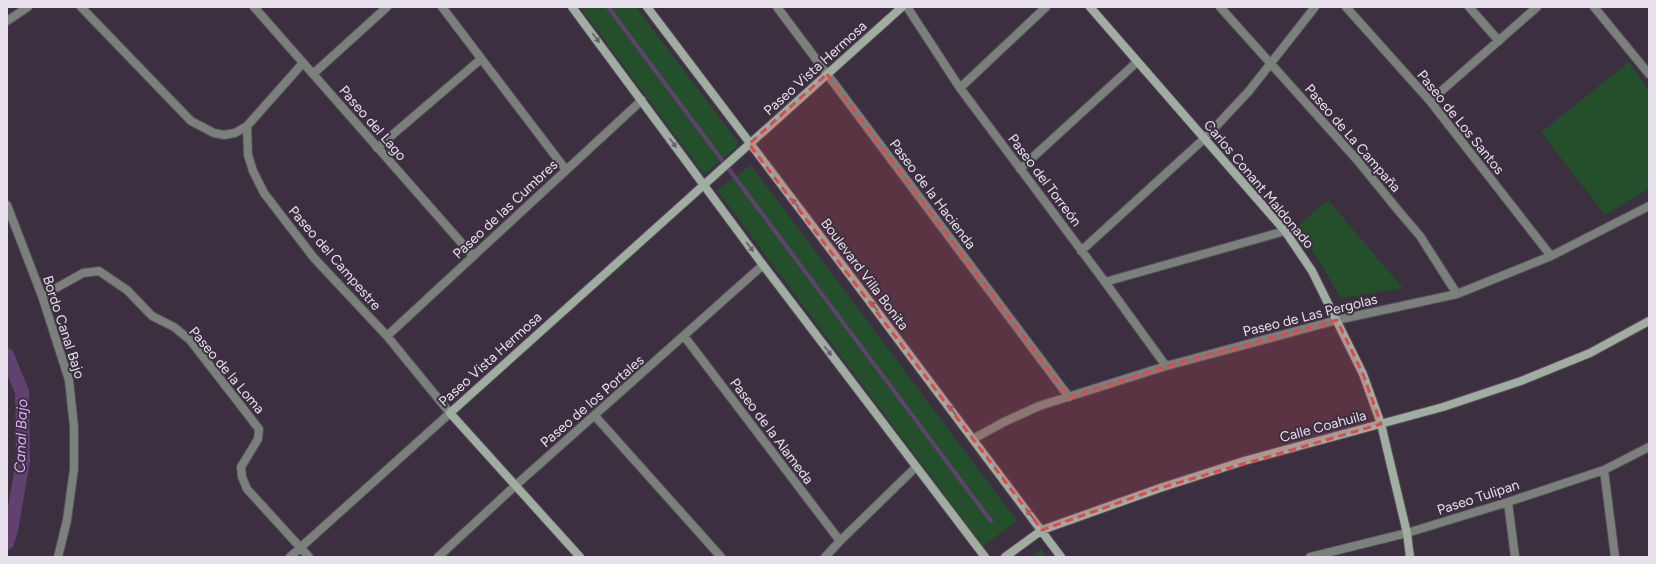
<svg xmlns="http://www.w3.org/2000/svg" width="1656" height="564" viewBox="0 0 1656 564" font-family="Figtree,sans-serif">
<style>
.green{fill:#244f2b}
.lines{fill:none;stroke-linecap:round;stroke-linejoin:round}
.stream{stroke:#614170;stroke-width:4}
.canal{stroke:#614170;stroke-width:14}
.street-casing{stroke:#574b5b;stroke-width:10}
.secondary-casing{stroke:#574b5b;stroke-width:10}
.street{stroke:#79817a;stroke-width:8}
.secondary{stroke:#a0ada1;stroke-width:8}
.oneway{fill:#636167}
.marked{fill:#da4d4f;fill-opacity:0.2;stroke:#da4d4f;stroke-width:3;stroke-dasharray:8 5;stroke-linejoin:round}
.labels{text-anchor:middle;stroke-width:4;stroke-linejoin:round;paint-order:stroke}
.street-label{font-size:14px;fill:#e8e0eb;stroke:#3b2f40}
.water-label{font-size:15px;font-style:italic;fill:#e0aef8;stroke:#3b2f40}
</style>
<rect width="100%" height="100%" fill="#3b2f40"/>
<!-- green -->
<path class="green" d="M580,7H636L738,142L736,148L704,174Z
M1629,62L1649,91V189L1605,215L1541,132Z
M751,165L1017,521L983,546L717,190Z
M1328,200L1403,288L1341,298L1298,226Z
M1041,549L1047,557H1030Z"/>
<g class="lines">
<!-- stream -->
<path class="stream" d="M608,7L991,521"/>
<!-- canal -->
<path class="canal" d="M7,355L22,392L23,461L11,530L7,543"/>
<!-- street casing -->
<g class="street-casing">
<path id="street" d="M81,7L191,121L214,133L224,135L235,133L247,126L303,63
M254,7L473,256
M442,7L566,170
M777,7L1069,397
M907,7L960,88L1105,282L1166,366
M1220,7L1358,161L1397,209L1420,236L1457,294
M1346,7L1430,101L1551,256
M1469,7L1499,41
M1594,7L1649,74
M7,21L28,7
M313,74L387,7
M960,88L1046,7
M1430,101L1537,7
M247,126L248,155L253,171L264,193L314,258L387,336L450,413L290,557
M377,148L481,59
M1020,169L1137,62
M7,205L42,296L69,380L74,427V469L67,520L58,557
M1081,251L1205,138L1249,91L1315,7
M1105,282L1285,231
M42,296L83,273L99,271L127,290L152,316L174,327L190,340L259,429L258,439L241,467L242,477L247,489L309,557
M387,336L642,100
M684,336L840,541
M595,416L721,557
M973,439L1004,422L1039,406L1166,366L1337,320L1457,294L1551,256L1649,206
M1604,470L1615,557
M1508,502L1515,557
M438,557L516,485L763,265
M825,557L840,541L916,467
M1310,557L1407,533L1508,502L1604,470L1649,447"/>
</g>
<!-- secondary casing -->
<g class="secondary-casing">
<path id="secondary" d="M572,7L763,265L985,557
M647,7L855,282L1061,557
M1090,7L1285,231L1312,271L1363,374L1381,424L1407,533L1410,557
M580,557L450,413L902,7
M1005,557L1042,530L1160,488L1244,461L1443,407L1521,381L1590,353L1649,321"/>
</g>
<!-- street -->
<use href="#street" class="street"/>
<!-- secondary -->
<use href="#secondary" class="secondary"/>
</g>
<!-- one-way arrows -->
<defs><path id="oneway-solid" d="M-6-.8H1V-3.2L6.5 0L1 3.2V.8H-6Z"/></defs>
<g class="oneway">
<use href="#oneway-solid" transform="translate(596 38) rotate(53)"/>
<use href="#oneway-solid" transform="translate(673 143) rotate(54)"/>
<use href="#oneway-solid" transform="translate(795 203) rotate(-128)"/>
<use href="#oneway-solid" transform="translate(750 247) rotate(53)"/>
<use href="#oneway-solid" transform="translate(874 306) rotate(-127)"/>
<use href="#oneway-solid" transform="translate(828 351) rotate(53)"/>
<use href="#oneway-solid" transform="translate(952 410) rotate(-127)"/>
<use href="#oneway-solid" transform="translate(1030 514) rotate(-127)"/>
</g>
<!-- marked area -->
<path class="marked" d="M827,74L1069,397L1166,366L1337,320L1363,374L1381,424L1160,488L1042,530L749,144Z"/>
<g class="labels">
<!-- street labels -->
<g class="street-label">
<text transform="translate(815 68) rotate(-42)" y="5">Paseo Vista Hermosa</text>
<text transform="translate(1461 122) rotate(51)" y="5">Paseo de Los Santos</text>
<text transform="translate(373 123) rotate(49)" y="5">Paseo del Lago</text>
<text transform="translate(1353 138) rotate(49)" y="5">Paseo de La Campaña</text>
<text transform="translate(1045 180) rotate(53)" y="5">Paseo del Torreón</text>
<text transform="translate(1259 184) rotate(50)" y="5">Carlos Conant Maldonado</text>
<text transform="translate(933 194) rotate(53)" y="5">Paseo de la Hacienda</text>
<text transform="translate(505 209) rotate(-43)" y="5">Paseo de las Cumbres</text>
<text transform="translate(335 258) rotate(49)" y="5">Paseo del Campestre</text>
<text transform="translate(865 274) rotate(53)" y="5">Boulevard Villa Bonita</text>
<text transform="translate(1310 315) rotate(-14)" y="5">Paseo de Las Pergolas</text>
<text transform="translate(64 327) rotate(72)" y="5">Bordo Canal Bajo</text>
<text transform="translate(490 359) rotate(-42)" y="5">Paseo Vista Hermosa</text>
<text transform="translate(227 370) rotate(50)" y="5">Paseo de la Loma</text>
<text transform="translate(592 401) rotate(-41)" y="5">Paseo de los Portales</text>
<text transform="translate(1323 426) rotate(-15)" y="5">Calle Coahuila</text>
<text transform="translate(772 431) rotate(53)" y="5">Paseo de la Alameda</text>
<text transform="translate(1478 497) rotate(-18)" y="5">Paseo Tulipan</text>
</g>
<!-- water labels -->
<g class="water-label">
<text transform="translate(21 436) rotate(-88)" y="5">Canal Bajo</text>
</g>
</g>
<!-- border -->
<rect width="1656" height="564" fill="none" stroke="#e8e0eb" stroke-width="16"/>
</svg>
